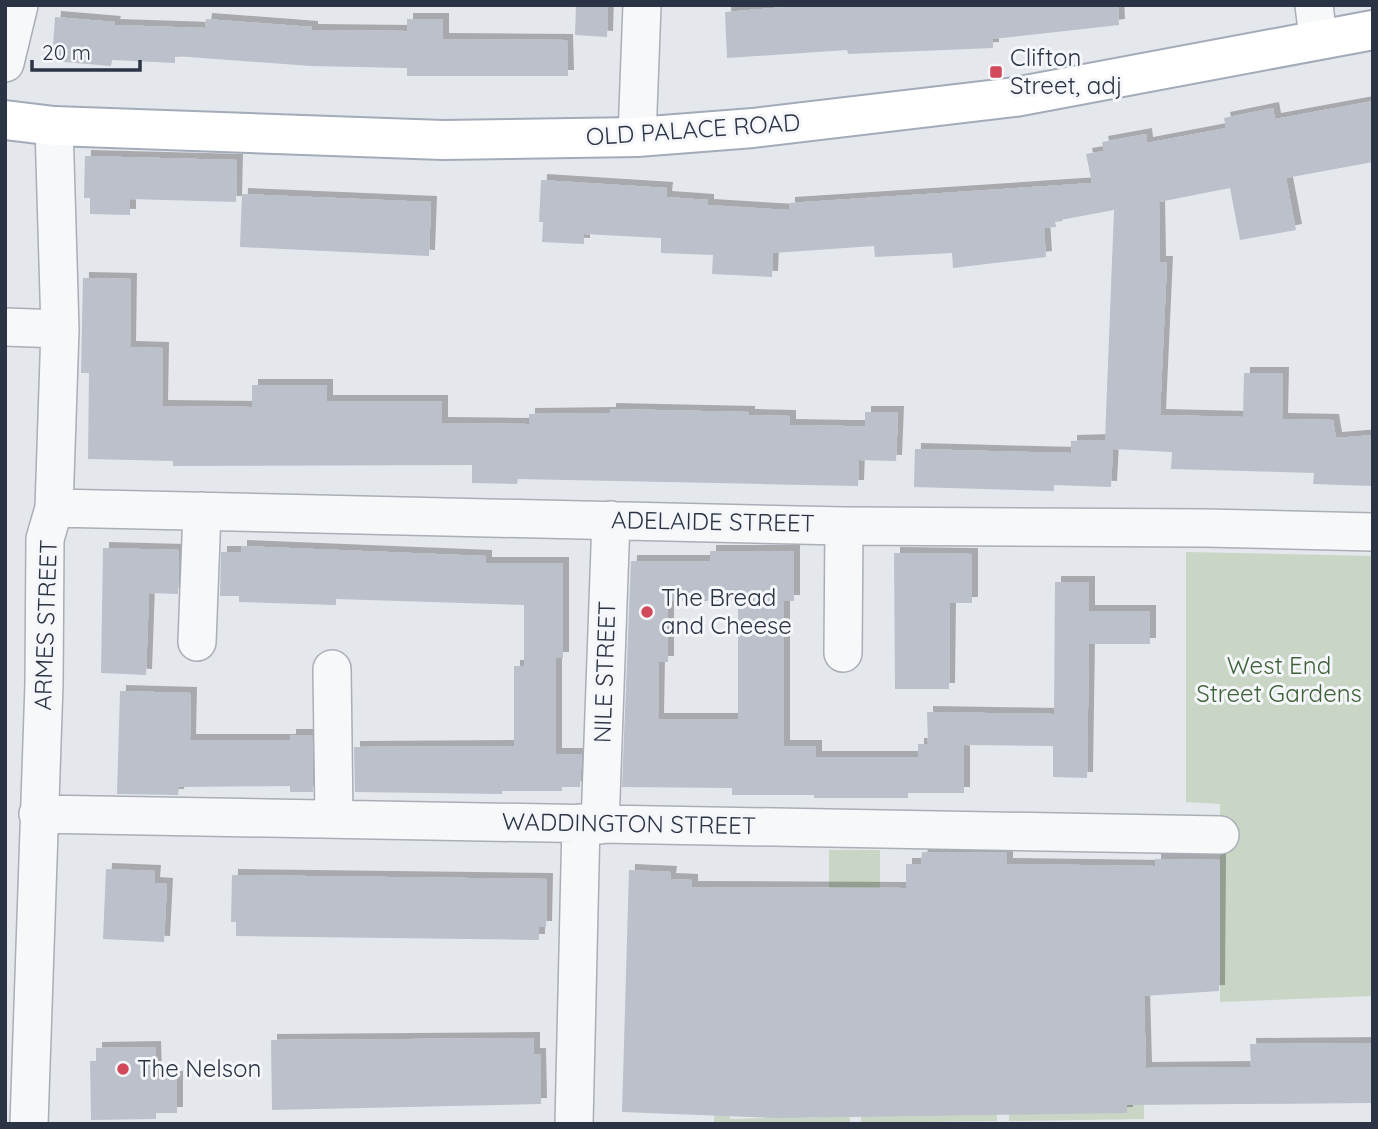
<svg xmlns="http://www.w3.org/2000/svg" width="1378" height="1129" viewBox="0 0 1378 1129" font-family="Quicksand,sans-serif">
<style>
.green{fill:#c9d6c5}
.building{fill:#bbc0ca;fill-rule:evenodd;filter:url(#shadow)}
.lines{fill:none;stroke-linecap:round;stroke-linejoin:round}
.minor-casing{stroke:#a9aeb7;stroke-width:40}
.primary-casing{stroke:#a3abb8;stroke-width:42}
.minor{stroke:#f7f8fa;stroke-width:37}
.primary{stroke:#fff;stroke-width:38}
.poi-dot{fill:#d1495b;stroke:#f4f6f9;stroke-width:2.5}
.labels{text-anchor:middle;stroke-width:6;stroke-linejoin:round;paint-order:stroke}
.poi-label{font-size:24px;fill:#2b3445;stroke:#f4f6f9;text-anchor:start}
.street-label{font-size:24px;fill:#2b3445;stroke:#f4f6f9}
.park-label{font-size:24px;fill:#3f6138;stroke:#f4f6f9}
</style>
<defs>
<filter id="shadow"><feDropShadow dx="6" dy="-6" stdDeviation="0" flood-color="#0004"/></filter>
</defs>
<rect width="100%" height="100%" fill="#e4e7ec"/>
<!-- green -->
<path class="green" d="M1186,552L1373,556V996L1220,1002V804L1186,802Z
M829,850H880V888L829,889Z
M1144,1100V1119L1009,1121V1101Z
M996,1103L997,1121L861,1123V1104Z
M849,1105L850,1123L714,1124V1106H729L730,1119L764,1118V1106C797,1118 819,1126 849,1105Z"/>
<!-- building -->
<path class="building" d="M576,5H608L607,37L575,35Z
M809,5H1118L1119,25L993,39V48L848,54L847,50L727,58L725,12Z
M55,17L115,22L114,25L205,28L206,19L312,27V30L407,31V19H443V39L567,40L568,76H407V68L311,66L175,56V63L112,60L111,66L52,61Z
M1373,101V162L1286,178L1296,230L1240,240L1230,188L1159,202L1160,262H1167L1160,415L1243,417L1244,373H1283L1282,419L1333,420L1336,438L1373,435V486L1313,484L1314,473L1171,469L1172,452L1113,449L1111,487L1054,485V491L914,487L915,449L1071,453V441L1105,440L1114,210L1055,221L1056,227L1044,228L1046,257L953,268L952,253L875,257L874,246L773,253L772,277L712,274L713,255L661,253V238L584,234V244L542,242L543,222H539L541,180L667,188L666,197L708,200V205L789,210V203L1092,183L1086,154L1104,151L1102,142L1146,134L1147,143L1226,128L1224,118L1273,108L1275,119Z
M85,156L237,160L236,202L130,199V215L90,214V198H84Z
M242,194L431,202L429,256L240,247Z
M83,278L131,279L130,347L163,348L162,406L252,407V385H327V401H442V423L529,424V414L610,413V409L749,412V415L790,416V425L846,426H865V412H898L896,461L859,460L858,486L518,479L517,484L472,483V465L173,466V461L88,459L89,373H81Z
M241,546L486,556V563H563V658H556V754H582L580,787H562V791H502V794L355,792L354,747L514,746V666H524V605L336,599V605L239,602V596H220L221,552H241Z
M103,548L179,550L178,594L149,593L146,675L101,673Z
M710,551H794V601H784V746H816V757H918V744H928L927,712L1054,714L1055,582H1089V611H1150V644H1089L1087,778L1053,777V746L964,745V793H908V798H814V795H732V788L622,787L631,561H710ZM668,601H738V719H658L659,662H668Z
M894,553L972,554V603H950L949,689H895Z
M120,691L191,693L190,740H290V735H312L313,792H290V786L179,787L178,795L117,794Z
M922,852H1007V864L1155,866V859L1220,860L1219,991L1144,996L1146,1068L1251,1067L1250,1044L1373,1043V1103L1127,1105V1113L780,1118L622,1112L629,870L671,872L670,879L692,880V887L906,888V864H921Z
M106,869L155,871L154,883L167,884L164,942L103,939Z
M232,875L547,879L546,927H539V940L236,936V922H231Z
M534,1038V1054H540L541,1104L272,1110L271,1040Z
M155,1047L156,1077H177V1113H156V1119L91,1120L90,1061H96V1048Z"/>
<g class="lines">
<!-- minor casing -->
<g class="minor-casing">
<path id="minor" d="M1314,5L1318,38
M5,63L19,5
M637,137L642,5
M5,327L60,329
M54,508L844,526L1205,528L1373,532
M197,642L202,511
M843,653L844,526
M332,669L334,819
M38,814L1220,835
M600,825L611,520
M29,1124L44,684L45,539L54,508L60,329L54,126
M574,1124L581,823"/>
</g>
<!-- primary casing -->
<g class="primary-casing">
<path id="primary" d="M5,120L54,126L443,140L637,137L753,128L1015,97L1373,30"/>
</g>
<!-- minor -->
<use href="#minor" class="minor"/>
<!-- primary -->
<use href="#primary" class="primary"/>
</g>
<!-- markers -->
<g class="poi-dot">
<rect x="989" y="65" width="14" height="14" rx="3.5"/>
<circle cx="647" cy="612" r="7"/>
<circle cx="123" cy="1069" r="7"/>
</g>
<g class="labels">
<!-- poi labels -->
<g class="poi-label">
<text x="1010" y="66">Clifton<tspan x="1010" dy="28">Street, adj</tspan></text>
<text x="661" y="606">The Bread<tspan x="661" dy="28">and Cheese</tspan></text>
<text x="137" y="1077">The Nelson</text>
</g>
<!-- street labels -->
<g class="street-label">
<text transform="translate(693 130) rotate(-4)" y="8">OLD PALACE ROAD</text>
<text transform="translate(713 522) rotate(1)" y="8">ADELAIDE STREET</text>
<text transform="translate(46 625) rotate(-88)" y="8">ARMES STREET</text>
<text transform="translate(605 672) rotate(-88)" y="8">NILE STREET</text>
<text transform="translate(629 824) rotate(1)" y="8">WADDINGTON STREET</text>
</g>
<!-- park labels -->
<g class="park-label">
<text x="1279" y="674">West End<tspan x="1279" dy="28">Street Gardens</tspan></text>
</g>
</g>
<!-- border -->
<rect width="1378" height="1129" fill="none" stroke="#2b3445" stroke-width="14"/>
<!-- scale -->
<path d="M32 60v10h108v-10" fill="none" stroke="#2b3445" stroke-width="3.5"/>
<text x="42" y="60" font-size="21" fill="#2b3445" stroke="#f4f6f9" stroke-width="5" paint-order="stroke">20 m</text>
</svg>
